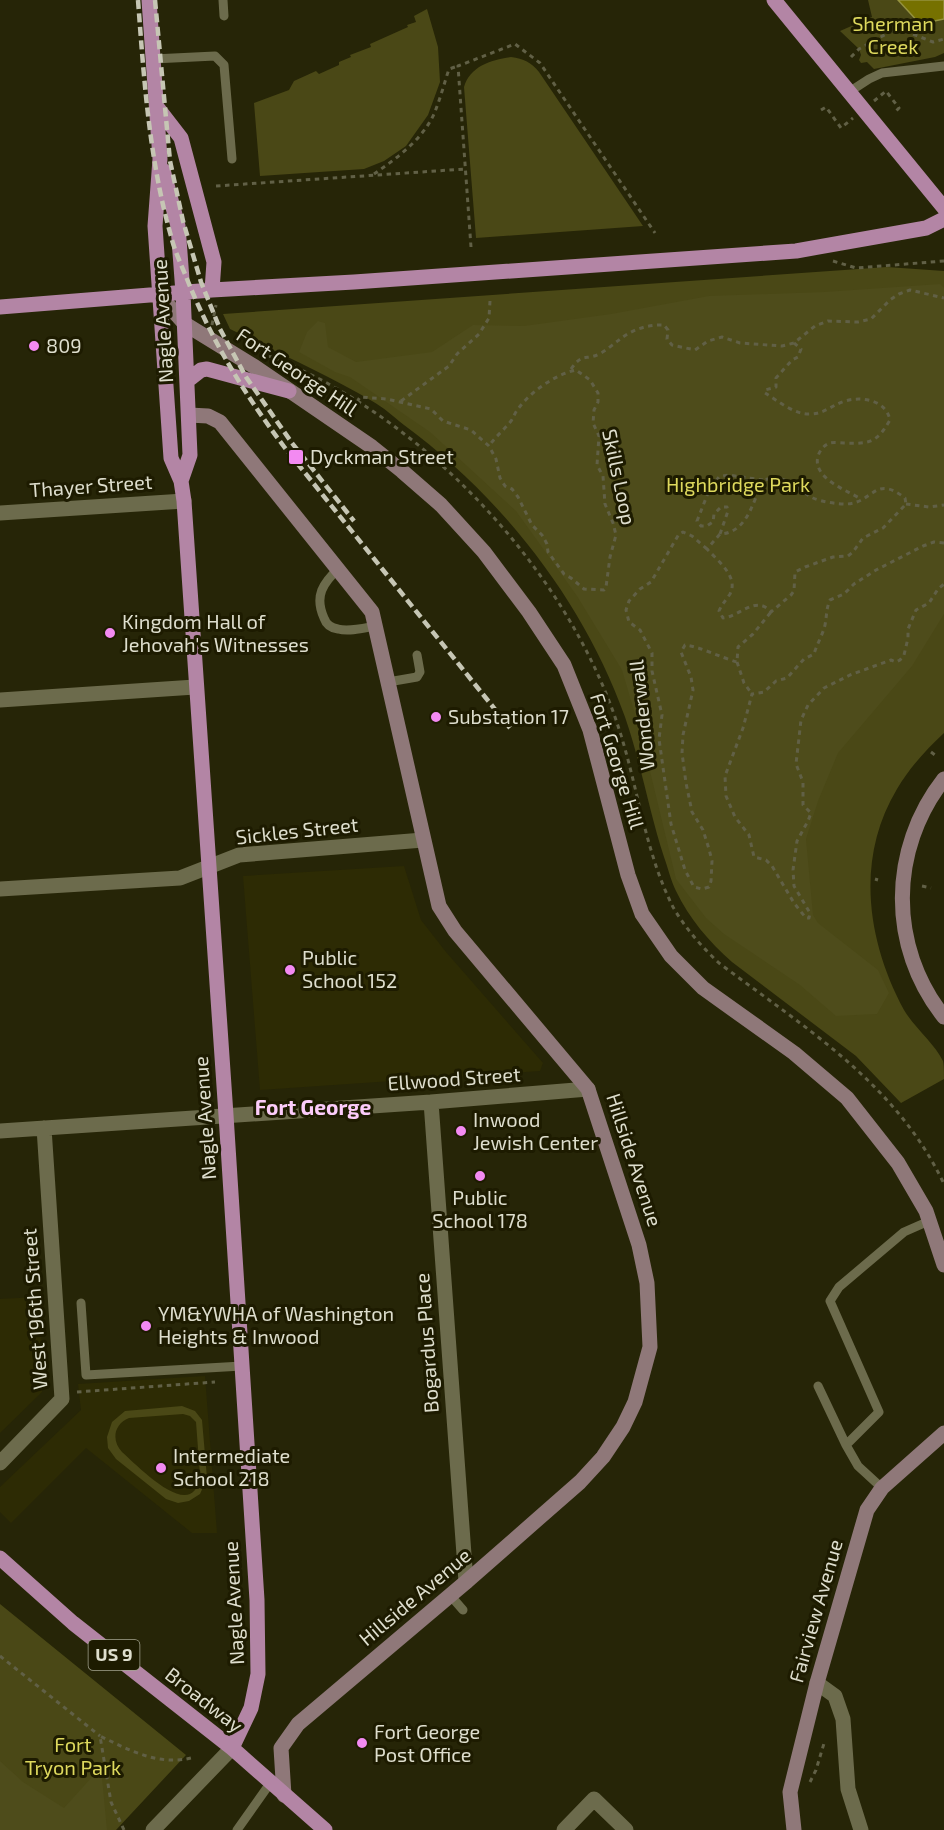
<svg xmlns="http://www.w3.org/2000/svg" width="944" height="1830" viewBox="0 0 944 1830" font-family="'Exo 2',sans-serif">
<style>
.built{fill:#2d2b04}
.green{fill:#4a4816;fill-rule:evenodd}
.forest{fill:#4e4c1b}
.water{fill:#767100;stroke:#95923e;stroke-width:1.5}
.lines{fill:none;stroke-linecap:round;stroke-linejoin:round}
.path{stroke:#616046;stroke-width:3;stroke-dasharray:4.5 4.5;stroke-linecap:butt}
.lane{stroke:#6c6b4c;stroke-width:9}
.street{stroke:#6c6b4c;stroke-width:15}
.secondary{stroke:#8f7879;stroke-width:15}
.primary{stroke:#b385a5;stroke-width:15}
.rail{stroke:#c6c6b4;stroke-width:4.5;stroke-dasharray:9 4.5;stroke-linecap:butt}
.poi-dot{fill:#f38af2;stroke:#1d1b00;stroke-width:2}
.labels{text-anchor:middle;stroke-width:6;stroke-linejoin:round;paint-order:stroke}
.shield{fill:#1d1b00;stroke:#a4a490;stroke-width:1.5}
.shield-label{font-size:18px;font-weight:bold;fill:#dedecd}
.park-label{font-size:20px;fill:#ded95d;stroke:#1d1b00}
.street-label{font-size:20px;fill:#dedecd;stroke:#1d1b00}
.poi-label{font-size:20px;fill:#dedecd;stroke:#1d1b00;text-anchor:start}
.neighbourhood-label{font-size:21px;font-weight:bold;fill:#fcccfa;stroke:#1d1b00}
</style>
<rect width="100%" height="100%" fill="#262507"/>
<!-- built -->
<path class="built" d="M404,866L421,920L446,952L543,1063L540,1071L260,1090L243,876Z
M38,1297L43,1371L42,1392L0,1433V1299Z
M205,1376L217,1533H192L86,1448L11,1523L0,1512V1487L81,1410L78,1384Z"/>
<!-- green -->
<path class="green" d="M868,0H898L920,24L944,19V53L935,57L874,69L867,62L861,63L859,60L861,55L859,49L840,31L872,17Z
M427,9L438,47L440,82L428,115L406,146L384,161L364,169L260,176L254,103L289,90L294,81L316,71L319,74L339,65V62L351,57L350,55L371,47L370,44L408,27L407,25L416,22L414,16Z
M511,57C524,59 531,62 539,72L643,226L476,238L464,87C470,66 491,60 511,57Z
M887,267L944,271V733C926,750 910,767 897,789C855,859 867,941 904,1010C914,1027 935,1044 943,1061C944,1065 944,1073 944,1079L901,1103L856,1056L732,962C709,942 689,918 676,891C671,881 668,868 664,857C649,811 641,763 625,717C584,602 502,497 404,425C394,417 383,407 372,401C328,375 276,352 230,329L223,314Z
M182,1406L195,1411L202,1420L207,1478L200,1494L189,1501L178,1503L166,1499L116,1459L108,1448L107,1437L112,1422L125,1411ZM183,1414L190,1416L196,1422L200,1475C194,1526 137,1465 122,1452C111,1440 114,1424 129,1418Z
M0,1604L186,1755L116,1830H0Z"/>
<!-- forest -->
<path class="forest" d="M940,284L944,288V614L912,666L838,753L818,801L806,839L813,915L818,923L878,970L889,993L877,1014L836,1016L800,985L724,934L706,918L676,879L642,738L622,670L577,596L516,511L430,432L350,377L335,372L299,352L307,332L318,321L325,323L328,347L356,362L432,352L473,325L524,326L611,314L709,296L824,292Z
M0,1761L23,1782L64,1808L101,1767L107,1830H0Z"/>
<!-- water -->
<path class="water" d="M898,0H944V19L920,24Z"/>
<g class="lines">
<!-- path -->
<path class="path" d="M851,57L859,49L897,28L933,42L944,39
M874,101L886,91L899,108L896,111
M821,110L826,107L841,128L853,118
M374,174C397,158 422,140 434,114C440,100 444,84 449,69L458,66
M216,186L465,169
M471,247L458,66L515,44L540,63L655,233
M833,261L856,268L944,261
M212,325L216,305
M794,343L801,349L798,357L792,360L776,378V387L765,390V393C778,401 795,415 810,414C824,414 832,405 845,401C862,396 886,400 890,420C877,443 869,444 844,443C840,443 834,442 830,443C824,445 820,450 818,456C812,478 846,490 861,499
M269,356C424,416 569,572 619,729C638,787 645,852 673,907C685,928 702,947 719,963C805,1028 896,1083 944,1184
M571,369C583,352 585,361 599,354C606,351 613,344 619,340C631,330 648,324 664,325L668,330L667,339L672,345L695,350L708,341L722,337L740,343L782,346L794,343L815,326L828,321L858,322L871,319L890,300L899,294L910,290L944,298
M401,401L449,366L457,354L479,334L489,318L490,301
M357,402L360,397L387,399L431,409L443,421L471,430L489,446L496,459L500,478L505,486L512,489L518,497L532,525L542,535L547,544L548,552L564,574L571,578L584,589L604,590L606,587L610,557L616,535L613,523L605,504L603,476L597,465L599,436L593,423L594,410L598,402V393L590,380L576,370C556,374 530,392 518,409C515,412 514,417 511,421C504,430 495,437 489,446
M773,478C793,479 797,490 813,498C822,502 837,504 846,504C874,503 874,474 905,498L906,504L883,528L863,538L853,552L848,556L833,557L805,567L795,572L794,591L791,595L771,612C756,594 739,617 723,618L719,611C722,604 726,600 730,594C739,577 718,561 707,549L720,534C747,533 753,502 763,480Z
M906,504L929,507L944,505
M720,534L728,511L727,507H721L714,514L713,522L707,526H701L697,521L710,488L719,477L728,475L763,480
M944,543L934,542L923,546L876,570L854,584L844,594L830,600C826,609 827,615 825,625C823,634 817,644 814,654L804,659L787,678L776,681L764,692L752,694L743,728L725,776L726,796L735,817L749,835L754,857L766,860L772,866L794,903L806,918H809L810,913L794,886L793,870L797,841L808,821L811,813L803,805V782L796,764L801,720L808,705L824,688L850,675L891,660L896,662L900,660L904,655L908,638V629L916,610L929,603L938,589L944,584
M707,549L692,536L683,532L679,534L651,582L640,589L629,601L626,610L629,622L640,630L652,653V671L662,715L659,739L671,824L685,870L694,887L702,889L709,887L711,881L712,861L709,849L703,830L692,812L686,783L682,753L683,735L693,690L691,677L681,652L685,645C698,646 722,658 737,662L738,647L753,634L771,612
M737,662L744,683L752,694
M931,752L935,755
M875,879L878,880
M922,886L931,888
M77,1392L215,1382
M0,1656L100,1736
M810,1782L816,1770L825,1740
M124,1830L111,1802L100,1736C131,1751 160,1767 195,1757"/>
<!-- lane -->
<path class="lane" d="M223,0L224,16
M153,59L215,56L224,65L232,159
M849,92L869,79L882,73L944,66
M339,568C323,583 314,596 324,618C326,624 331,628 338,629C349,632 364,628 375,626
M388,682L417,677L420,672L417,655
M81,1303L86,1375L242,1366
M818,1386L846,1445L879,1412L830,1301L839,1287L904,1232L929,1221
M846,1445L858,1466L882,1488
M450,1595L463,1610
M237,1830L271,1782"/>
<!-- street -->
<path class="street" d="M0,513L184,501
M0,700L195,687
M0,889L180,878L239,855L423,840
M431,1102L466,1582
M0,1131L431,1102L588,1089
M0,1463L62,1399L44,1128
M817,1683L835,1696L843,1719L848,1789L861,1830
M153,1830L232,1748
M564,1830L594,1799L626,1830"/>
<!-- secondary -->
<path class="secondary" d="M159,295L185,324L255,367L372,447L402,471L441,505L484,552L529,612L564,665L590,730L628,875L642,914L671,956L703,988L794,1053L847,1098L898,1163L926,1211L944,1265
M189,415L208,416L220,422L372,612L439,906L455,931L588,1089L639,1245L647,1283L650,1347L635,1402L623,1427L603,1457L580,1482L466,1582L298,1724L281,1748L284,1795
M944,779C889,849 888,947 944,1017
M794,1830L790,1792L817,1683L867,1510L882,1488L944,1433"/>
<!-- primary -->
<path class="primary" d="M149,0L160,159L155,226L171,458L181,481L184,501L226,1115L257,1600L258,1674L251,1708L232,1748
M774,0L944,208
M157,107L181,138L214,262L212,290
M163,170L178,226L183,293L190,455L181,481
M0,307L212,290L354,282L796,251L926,228L944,219
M187,381L201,370L207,369L289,391
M0,1558L73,1623L232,1748L325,1830"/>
<!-- rail -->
<path class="rail" d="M138,0C144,79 149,159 171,236C174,249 180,262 185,274C211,340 243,392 285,448L510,728
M155,0L170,161L183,221L201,282L220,329L246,377L292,443L354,521"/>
</g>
<!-- markers -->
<g class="poi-dot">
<circle cx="34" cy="346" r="6"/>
<rect x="288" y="449" width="16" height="16" rx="3"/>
<circle cx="110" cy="633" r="6"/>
<circle cx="436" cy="717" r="6"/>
<circle cx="290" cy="970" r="6"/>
<circle cx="461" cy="1131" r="6"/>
<circle cx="480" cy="1176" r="6"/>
<circle cx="146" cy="1326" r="6"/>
<circle cx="161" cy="1468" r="6"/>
<circle cx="362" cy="1743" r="6"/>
</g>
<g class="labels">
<!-- shield labels -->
<rect class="shield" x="88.5" y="1640" width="51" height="30" rx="4.5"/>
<g class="shield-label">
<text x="114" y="1661">US 9</text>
</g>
<!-- park labels -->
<g class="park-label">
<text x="893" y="31">Sherman<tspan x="893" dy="23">Creek</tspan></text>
<text x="738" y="492">Highbridge Park</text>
<text x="73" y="1752">Fort<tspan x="73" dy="23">Tryon Park</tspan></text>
</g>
<!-- street labels -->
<g class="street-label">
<text transform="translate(163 321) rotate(-93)" y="7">Nagle Avenue</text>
<text transform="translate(297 372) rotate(34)" y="7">Fort George Hill</text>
<text transform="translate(619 477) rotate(78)" y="7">Skills Loop</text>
<text transform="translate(91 486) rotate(-4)" y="7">Thayer Street</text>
<text transform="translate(642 715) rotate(-96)" y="7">Wonderwall</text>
<text transform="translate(617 761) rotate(73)" y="7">Fort George Hill</text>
<text transform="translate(297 831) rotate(-6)" y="7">Sickles Street</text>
<text transform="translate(454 1079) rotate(-4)" y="7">Ellwood Street</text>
<text transform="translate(205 1118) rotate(-94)" y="7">Nagle Avenue</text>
<text transform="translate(634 1160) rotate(72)" y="7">Hillside Avenue</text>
<text transform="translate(35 1309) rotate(-94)" y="7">West 196th Street</text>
<text transform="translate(427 1343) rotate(-94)" y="7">Bogardus Place</text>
<text transform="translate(415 1597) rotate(-40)" y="7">Hillside Avenue</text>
<text transform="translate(234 1603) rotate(-93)" y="7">Nagle Avenue</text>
<text transform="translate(816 1611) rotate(-74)" y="7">Fairview Avenue</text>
<text transform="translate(204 1700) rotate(38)" y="7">Broadway</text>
</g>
<!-- poi labels -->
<g class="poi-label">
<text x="46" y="353">809</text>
<text x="310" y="464">Dyckman Street</text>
<text x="122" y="629">Kingdom Hall of<tspan x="122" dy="23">Jehovah's Witnesses</tspan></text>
<text x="448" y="724">Substation 17</text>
<text x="302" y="965">Public<tspan x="302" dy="23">School 152</tspan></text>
<text x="473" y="1127">Inwood<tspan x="473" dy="23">Jewish Center</tspan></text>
<text x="480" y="1205" text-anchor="middle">Public<tspan x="480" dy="23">School 178</tspan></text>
<text x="158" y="1321">YM&amp;YWHA of Washington<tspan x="158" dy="23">Heights &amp; Inwood</tspan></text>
<text x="173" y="1463">Intermediate<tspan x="173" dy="23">School 218</tspan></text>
<text x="374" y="1739">Fort George<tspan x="374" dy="23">Post Office</tspan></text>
</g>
<!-- neighbourhood labels -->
<g class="neighbourhood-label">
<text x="313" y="1115">Fort George</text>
</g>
</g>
</svg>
